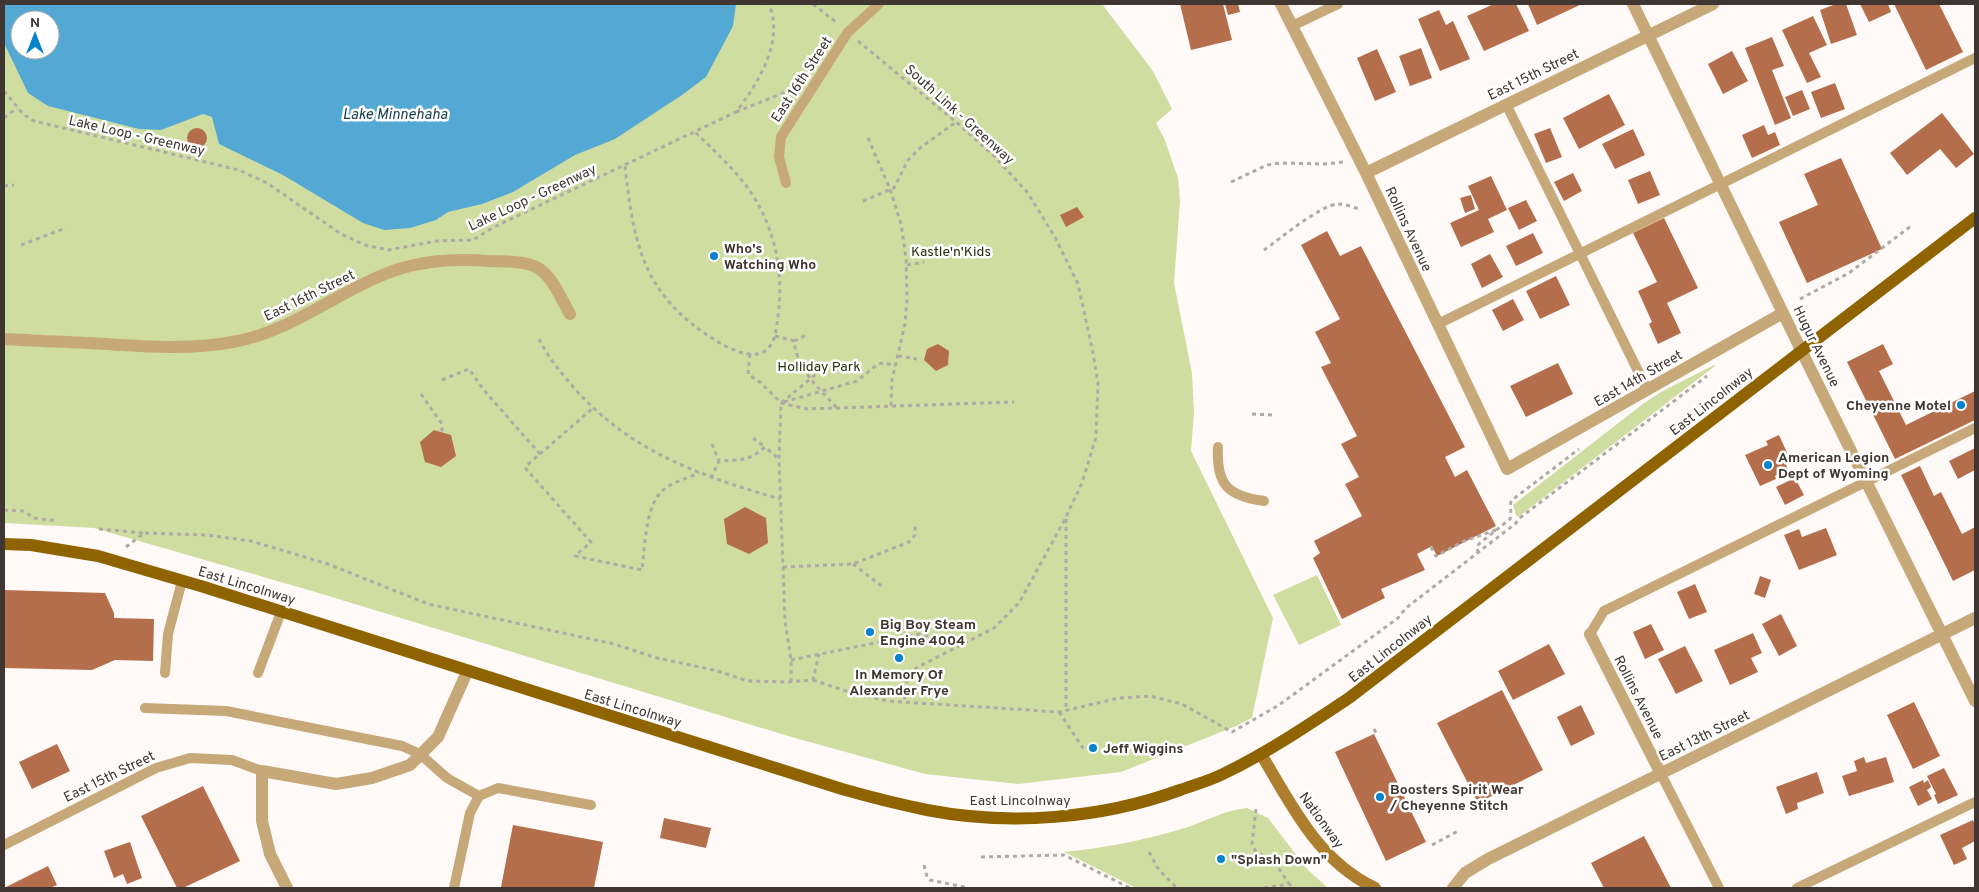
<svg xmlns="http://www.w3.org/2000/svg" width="1979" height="892" viewBox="0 0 1979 892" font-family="Overpass,sans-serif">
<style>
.green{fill:#cfdda1;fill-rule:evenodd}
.water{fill:#54a9d4;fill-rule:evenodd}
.building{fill:#b56e4b}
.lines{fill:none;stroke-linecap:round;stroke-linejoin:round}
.path{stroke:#b0aaa7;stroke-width:3;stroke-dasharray:4 4;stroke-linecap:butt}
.lane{stroke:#c7a878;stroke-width:10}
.street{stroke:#c7a878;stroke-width:12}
.secondary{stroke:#ac7e2d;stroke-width:12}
.primary{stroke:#8f6300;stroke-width:12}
.poi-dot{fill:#0283cb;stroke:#fff;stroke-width:2}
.labels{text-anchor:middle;stroke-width:5;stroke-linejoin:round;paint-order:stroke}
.street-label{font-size:14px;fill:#3f3632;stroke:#fff}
.poi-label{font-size:14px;font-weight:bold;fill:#3f3632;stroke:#fff;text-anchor:start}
.park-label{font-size:14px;fill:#272e0c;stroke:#fff}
.water-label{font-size:15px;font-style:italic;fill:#163c4e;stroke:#fff}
</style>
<rect width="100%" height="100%" fill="#fffaf8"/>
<!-- green -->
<path class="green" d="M4,4H1102L1153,71L1172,109L1156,123L1164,138L1178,178L1180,201L1174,283L1192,373L1194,412L1191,451L1273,618L1252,718L1236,726L1121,772L1018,784L925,774L788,736L312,591L94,528L4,523ZM20,20H50V50H20Z
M1714,365L1715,366L1518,517L1516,515L1513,505L1644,403L1661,392Z
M1317,575L1341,625L1299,645L1273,595Z
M1247,808L1268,818L1307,869L1328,888H1136L1064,852C1106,848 1145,840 1185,828C1206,821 1225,810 1247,808Z"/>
<!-- water -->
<path class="water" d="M4,4H736L733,26L706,77L682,95L615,139L575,155L513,192L482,204L448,212L436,220L410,228L384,230L363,223L283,175L219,144L212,117L203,114L161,130L139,129L48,106L28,93L4,43ZM20,20H50V50H20Z"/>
<!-- building -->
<path class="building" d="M1180,4H1223L1232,40L1191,50Z
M1225,4H1238L1240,12L1228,15Z
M1494,4H1516L1529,31L1484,51L1467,16Z
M1528,4H1582L1537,25Z
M1836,4H1846L1857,35L1831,44L1820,10Z
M1860,4H1888L1891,12L1869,22Z
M1894,4H1939L1963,52L1926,70Z
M1439,10L1446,25L1453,21L1470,59L1440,71L1418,19Z
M1813,16L1827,45L1809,53L1821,77L1807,83L1782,30Z
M1772,37L1784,66L1772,70L1791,118L1775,125L1745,48Z
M1421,48L1432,78L1410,86L1399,56Z
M1377,49L1396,92L1375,101L1357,58Z
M1732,51L1748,81L1723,94L1708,64Z
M1835,83L1845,109L1821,118L1811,92Z
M1802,90L1810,109L1793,116L1785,97Z
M1609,94L1625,125L1579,149L1563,118Z
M1942,113L1974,154L1956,168L1940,149L1907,175L1890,153Z
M1764,125L1768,135L1775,132L1780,145L1752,158L1742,135Z
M1550,128L1562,157L1546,163L1534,134Z
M187 138a10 10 0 1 1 20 0a10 10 0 1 1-20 0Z
M1633,129L1645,155L1615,169L1602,144Z
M1841,158L1882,249L1807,283L1779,222L1818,205L1804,174Z
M1650,171L1660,195L1638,204L1628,180Z
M1573,173L1582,191L1564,201L1554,182Z
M1491,176L1507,210L1488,219L1494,232L1461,247L1450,223L1479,210L1468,186Z
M1471,195L1475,209L1465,213L1460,198Z
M1526,200L1537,221L1519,230L1508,208Z
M1077,207L1084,217L1066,227L1060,215Z
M1664,218L1698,288L1667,303L1681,333L1658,344L1649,324L1652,322L1638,291L1657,282L1633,233Z
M1327,231L1340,256L1361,246L1465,447L1445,457L1455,477L1467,470L1496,526L1437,556L1432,546L1417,554L1425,570L1381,589L1385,598L1342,619L1313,558L1320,553L1314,541L1362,516L1345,484L1359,477L1341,444L1357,436L1321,367L1331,363L1315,332L1340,319L1301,245Z
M1533,233L1543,253L1516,266L1506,246Z
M1490,254L1503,277L1482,288L1471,264Z
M1556,276L1570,305L1540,319L1526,291Z
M1513,299L1524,320L1503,331L1492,310Z
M938,344L949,351L948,365L936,371L924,360L927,349Z
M1883,344L1893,364L1879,371L1906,425L1975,391V420L1895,459L1847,362Z
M1558,363L1573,394L1526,417L1510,386Z
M434,430L451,435L456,456L441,467L425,462L420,442Z
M1779,435L1789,457L1784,460L1788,469L1775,476L1776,479L1760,486L1745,455L1768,445L1766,441Z
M1975,448V470L1958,479L1949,461Z
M1920,466L1934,496L1941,492L1962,534L1975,527V570L1953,581L1901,475Z
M1795,478L1804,495L1785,505L1776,487Z
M745,507L766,518L768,543L749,554L727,544L724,519Z
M1826,528L1837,555L1799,570L1784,535L1799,529L1802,537Z
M1760,576L1771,580L1765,598L1754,594Z
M1695,584L1707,612L1689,619L1677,592Z
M4,590L105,593L114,613V618L154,619L153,661L115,660L92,670L4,668Z
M1781,614L1797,646L1779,656L1762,624Z
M1651,624L1664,650L1645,659L1633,632Z
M1753,633L1762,653L1751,658L1758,672L1730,685L1714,650Z
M1549,644L1565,674L1513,700L1498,671Z
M1685,646L1703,681L1676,694L1658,659Z
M1502,690L1543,770L1478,803L1437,723Z
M1914,702L1940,756L1913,769L1887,715Z
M1581,705L1595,734L1571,746L1557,717Z
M1374,734L1426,842L1386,861L1335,752Z
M57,744L70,771L32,789L19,762Z
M1864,757L1866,763L1886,757L1894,782L1849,796L1842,776L1857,771L1854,761Z
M1944,768L1958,795L1938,804L1934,795L1936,794L1927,776Z
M1817,772L1824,793L1797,803L1798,809L1786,814L1776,787Z
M1923,780L1924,783L1928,780L1931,787L1927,790L1932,799L1918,806L1909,787Z
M203,786L240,861L183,888H177L141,816Z
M664,818L711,828L706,848L660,838Z
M1973,820L1975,825V841L1962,848L1967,859L1954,865L1940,835Z
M513,825L603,842L594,888H510L501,887Z
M1644,836L1671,888H1604L1591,863Z
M130,842L142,878L127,884L123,874L114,878L104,851Z
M48,866L57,885L50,888H4Z"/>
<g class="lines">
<!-- path -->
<path class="path" d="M813,4L836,22
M858,41L956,122L994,156L1027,192L1055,237L1078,284L1093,353L1098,383L1096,437L1082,483L1064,521L1019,603L994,628L916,668L907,681L904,703
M4,91L23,114L34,121L239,170L267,183L341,234L365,245L388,250L437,241L473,240L494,227L736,112C755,88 778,51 773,19C773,14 770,8 768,4
M736,112L793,89
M4,118L17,108
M868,138L890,189L901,224L906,258L907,299L905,324L892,380L891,406
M625,166C634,248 644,298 720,343C731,349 750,359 763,352C776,345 776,329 778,316C785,266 772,216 740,178C726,161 710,147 695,132
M1231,182L1267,165L1280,163L1324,164L1344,162
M4,186L14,185
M863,201L894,188L908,160L920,148L956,122
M21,245L66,228
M1264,250C1280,239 1320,205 1338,204C1345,204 1354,207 1361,210
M907,265L924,262
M1800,299L1849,273L1911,226
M775,336L794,341C798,371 817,386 837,408
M539,339C548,357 561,373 575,389C631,452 701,476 780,499
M794,341L807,335
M750,354L748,374L761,383L781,403L807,409L1014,402
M898,356L917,359
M442,380L469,369L483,389L540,454L526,466V469L591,542L575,556L642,570C645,547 645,506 663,490C673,482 688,478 699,473
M421,394L442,424V432
M784,402L857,381L878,364L885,363L895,366
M1252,414L1272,415
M753,438L765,447
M712,444L719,461
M540,454L593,408
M711,478L719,461C741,459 746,463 765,447L779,459
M4,510L23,511L34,518L57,521
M1066,519V710
M99,529L143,533
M126,547L144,533L207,535L251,541L328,564L428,604L614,644L657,658L714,670L748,681L787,682L813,680L819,654
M1431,547L1436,556L1464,541L1496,530
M1478,553L1477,546L1480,543L1510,519C1513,513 1508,506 1512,500L1579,449
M853,564L883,587
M783,567L853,564L909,542L915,535V525
M791,660L919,634L942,638L961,645
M813,680L852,693L888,701L1059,712L1119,698L1150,696L1182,704L1232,732L1279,705L1398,618L1406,608L1515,524L1521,517L1707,376
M791,682V660L785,621L779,459L781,403L820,371
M1059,712L1085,751
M1374,729L1376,733
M1256,809L1252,844L1255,850L1278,867L1289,884
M1432,845L1460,830
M1149,852L1159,870L1177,888
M981,857L1064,855L1130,888
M924,865L927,877L930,880L969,888
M1264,888L1289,884L1295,888"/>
<!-- lane -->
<path class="lane" d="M1292,26L1338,4
M1506,104L1647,389
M786,183L779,157L781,137L848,32L879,4
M1438,324L1975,58
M1218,447C1216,484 1227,496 1264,501
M1590,634L1604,611L1975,428
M165,673L168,634L182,581
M258,673L281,612
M145,708L226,711L402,746L420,754L447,778L479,796
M1661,774L1719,888
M4,845L156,768L190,758L232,760L262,771
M454,888L470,813L479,796L498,788L591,805
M1797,888L1975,802"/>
<!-- street -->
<path class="street" d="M1281,4L1366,173L1507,469L1783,313
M1633,4L1801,350L1975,701
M1366,173L1713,4
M4,339C38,341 72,342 106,344C150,347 194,350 238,341C292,330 335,294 385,274C419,260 453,258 489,261C502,261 527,261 538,268C553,277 561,299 570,314
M1590,634L1661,774
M287,888L270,854L262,821V771L336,784L372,778L410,765L438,737L467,672
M1453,888L1465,873L1488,859L1975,618"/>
<!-- secondary -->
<path class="secondary" d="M1261,754C1292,806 1318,861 1375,888"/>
<!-- primary -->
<path class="primary" d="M4,544L31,545L98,556L204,587L842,789C870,797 898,804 927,810C1009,826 1101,819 1180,790C1194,785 1209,781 1223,774C1267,753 1308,725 1349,698L1975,218"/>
</g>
<!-- markers -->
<g class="poi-dot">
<circle cx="714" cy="256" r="5"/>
<circle cx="1961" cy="405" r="5"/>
<circle cx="1768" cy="465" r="5"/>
<circle cx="870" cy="632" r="5"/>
<circle cx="899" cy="658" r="5"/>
<circle cx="1093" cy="748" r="5"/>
<circle cx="1380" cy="797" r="5"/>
<circle cx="1221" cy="859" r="5"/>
</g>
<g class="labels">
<!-- street labels -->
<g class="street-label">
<text transform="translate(1533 74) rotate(-26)" y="5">East 15th Street</text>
<text transform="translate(801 79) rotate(-57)" y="5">East 16th Street</text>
<text transform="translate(960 114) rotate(42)" y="5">South Link - Greenway</text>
<text transform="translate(137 135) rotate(13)" y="5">Lake Loop - Greenway</text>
<text transform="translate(532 197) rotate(-25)" y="5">Lake Loop - Greenway</text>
<text transform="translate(1409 229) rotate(65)" y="5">Rollins Avenue</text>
<text transform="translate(309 295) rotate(-26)" y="5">East 16th Street</text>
<text transform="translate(1817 346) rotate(64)" y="5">Hugur Avenue</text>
<text transform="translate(1638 378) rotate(-30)" y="5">East 14th Street</text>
<text transform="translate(1711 401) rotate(-38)" y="5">East Lincolnway</text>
<text transform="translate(247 585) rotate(17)" y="5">East Lincolnway</text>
<text transform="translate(1390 648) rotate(-38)" y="5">East Lincolnway</text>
<text transform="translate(1639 697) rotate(63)" y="5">Rollins Avenue</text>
<text transform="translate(633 708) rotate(17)" y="5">East Lincolnway</text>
<text transform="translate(1704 735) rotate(-26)" y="5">East 13th Street</text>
<text transform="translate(109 776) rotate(-26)" y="5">East 15th Street</text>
<text x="1020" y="805">East Lincolnway</text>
<text transform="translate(1322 820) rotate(54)" y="5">Nationway</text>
</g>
<!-- poi labels -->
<g class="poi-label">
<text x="724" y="253">Who's<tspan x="724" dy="16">Watching Who</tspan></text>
<text x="1951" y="410" text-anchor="end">Cheyenne Motel</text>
<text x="1778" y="462">American Legion<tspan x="1778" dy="16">Dept of Wyoming</tspan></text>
<text x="880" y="629">Big Boy Steam<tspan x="880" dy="16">Engine 4004</tspan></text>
<text x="899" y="679" text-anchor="middle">In Memory Of<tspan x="899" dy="16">Alexander Frye</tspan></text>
<text x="1103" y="753">Jeff Wiggins</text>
<text x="1390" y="794">Boosters Spirit Wear<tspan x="1390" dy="16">/ Cheyenne Stitch</tspan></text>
<text x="1231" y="864">"Splash Down"</text>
</g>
<!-- park labels -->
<g class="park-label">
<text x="951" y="256">Kastle'n'Kids</text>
<text x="819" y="371">Holliday Park</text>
</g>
<!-- water labels -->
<g class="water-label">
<text x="395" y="119">Lake Minnehaha</text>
</g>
</g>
<!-- border -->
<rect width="1979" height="892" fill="none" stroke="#3f3632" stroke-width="10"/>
<!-- north arrow -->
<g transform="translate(35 35)"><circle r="24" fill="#ffffff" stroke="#b2afad"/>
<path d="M0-4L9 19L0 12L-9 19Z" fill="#0283cb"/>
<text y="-8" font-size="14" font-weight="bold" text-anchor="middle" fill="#3f3632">N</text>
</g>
</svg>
